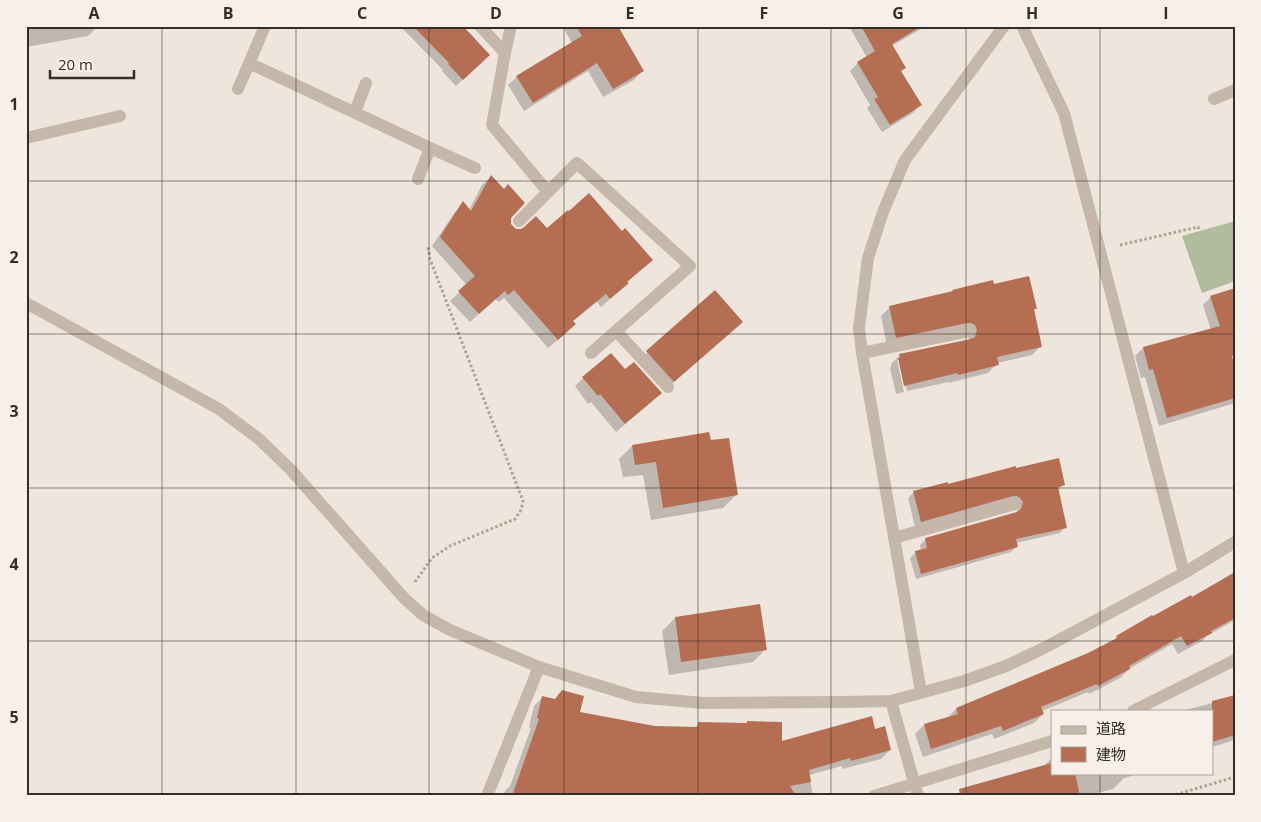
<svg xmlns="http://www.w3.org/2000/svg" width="1261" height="822" viewBox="0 0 1261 822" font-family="'Open Sans','Noto Sans JP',sans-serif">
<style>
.green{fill:#b1bb9e}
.shadow{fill:#0003}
.building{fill:#b66e52}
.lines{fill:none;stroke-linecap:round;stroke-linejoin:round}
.path{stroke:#b0a194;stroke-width:3;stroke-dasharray:2.5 2.5;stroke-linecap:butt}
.minor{stroke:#c5b7aa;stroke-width:12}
.grid{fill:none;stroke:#332c28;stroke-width:1;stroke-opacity:0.55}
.neatline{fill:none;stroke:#332c28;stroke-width:2}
.grid-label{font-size:16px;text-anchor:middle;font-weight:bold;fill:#332c28}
</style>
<rect width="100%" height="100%" fill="#eee6dc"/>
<!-- green -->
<path class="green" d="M1235,221V281L1202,293L1182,236Z"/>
<!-- shadow -->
<path class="shadow" d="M26,26H95L96,28L88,36L26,47Z
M400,26H462L488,55L456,86L442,71L443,70Z
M562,26H616L642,71L634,80L603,97L588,71L524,111L508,85L517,77L572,43Z
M849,26H926L892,46L904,68L900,72L920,105L913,113L882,132L867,108L870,105L850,71L858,63L867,58Z
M491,177L510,218V224L516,230H546L626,282L618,292L601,307L596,301L572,322L566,333L548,348L504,298L499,302L495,299L470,322L450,301L467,285L432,246L455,212L463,203L469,210L482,185Z
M993,285L1035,308L1033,310L1041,346L1032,355L997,363V364L988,373L949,383V382L907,391L900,360H897L904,392L896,394L890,368L891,367V364L900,355L968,341L969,339L966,334L887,346L881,316L890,307L950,293L953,291Z
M715,292L732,330L665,390L638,361Z
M1211,297L1223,330L1235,373V403L1159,426L1145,377L1141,378L1135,356L1143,348L1211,330L1203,305Z
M583,378L652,401L616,432L591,402L588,404L575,386Z
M710,442L736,495L723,508L651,520L643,475L623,477L619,459L632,446Z
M1015,469L1063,485L1057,491L1065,527L1060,533L1016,543L1017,546L1011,552L916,579L910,558L916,552L921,550L920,545L926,539L1016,513L1018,509L915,527L908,498L914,492Z
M1235,573V620L1207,636L1202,641L1178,654L1172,644L1129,669L1120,678L1089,694L1088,692L1042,711L1043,714L1034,723L994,739L992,734L923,757L915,734L924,725L947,718L956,709L1088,654L1111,643L1117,637L1191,598Z
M759,605L766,649L753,662L669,675L662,631L675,618Z
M543,697L579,713L655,727L694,728L698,724L745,725L747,722L780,742L874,730L890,750L881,759L842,769V766L809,775L813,796H503L505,791L510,786L531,728L529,727L534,706Z
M1235,697V740L1212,747V711H1182Z
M1051,759H1052V773H1140L1122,779V780L1113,789L1086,796H955L1044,766Z"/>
<!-- building -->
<path class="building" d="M413,26H463L490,55L463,80L448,64L449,63Z
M576,26H618L644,71L613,89L597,63L533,103L516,76L582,36Z
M861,26H922L892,44L906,68L901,71L922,105L890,125L874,99L878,97L857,62L875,51Z
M491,175L504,189L508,184L525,203L511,218V224L516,229H521L524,227L536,216L547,228L568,210L569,211L589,193L622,231L625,228L653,260L627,282L629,283L610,299L606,294L573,321L576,324L558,340L514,290L508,295L505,291L479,314L458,291L475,276L440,237L463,201L471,211Z
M1029,276L1037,309H1034L1042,347L997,357L999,365L958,375L957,373L904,386L898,358H900L899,354L971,339L975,337L977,330L975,325L971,323H967L896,338L889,306L953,291L952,290L993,280L994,284Z
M1235,288V356H1232L1235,368V398L1167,418L1153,369L1149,370L1143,347L1220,326L1210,296Z
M715,290L743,322L674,382L646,351Z
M611,353L625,369L634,362L662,393L625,424L600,394L598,396L582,377Z
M709,432L711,440L729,438L738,495L663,508L656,462L635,465L632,445Z
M1059,458L1065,485L1058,487L1067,528L1016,539L1018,547L921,574L915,551L927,548L925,538L1017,512L1021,509L1023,502L1020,498L1017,496H1013L921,522L913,491L948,482V484L1016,466V468Z
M1235,572V618L1211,631L1212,633L1187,646L1181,636L1129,666L1130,669L1098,686L1097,684L1041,707L1044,714L1003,731L1001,726L931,749L924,724L958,714L956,708L1088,653L1117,638L1116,636L1152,615L1153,616L1191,595L1192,597Z
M760,604L767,650L681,662L675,617Z
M562,690L584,696L580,712L655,726L698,727V722L747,723V721L782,722V741L872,716L875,729L885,726L891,750L851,761L850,758L809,770L811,782L790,786L796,796H512L539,719L537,718L542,696L555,699Z
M1235,695V735L1212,742V701Z
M1052,763V773H1075L1080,796H960L959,789Z"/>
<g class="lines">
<!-- path -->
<path class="path" d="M1120,245L1198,227L1199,231
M415,582L432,558L450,546L515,519L521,510L523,501L430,259L428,245
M1171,796L1235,777"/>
<!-- minor -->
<path class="minor" d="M480,26L505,53
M511,26L505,53L492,125L548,192
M1022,26L1064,113L1184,573
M249,63L430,148L475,168
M238,89L265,26
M1214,99L1235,90
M355,112L366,83
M26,137H30L120,116
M418,179L430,148
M519,221L577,163L690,266L591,353
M26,303L219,409L259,439L291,470L404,598L423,615L450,630L539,667L636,697L703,703L841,702L891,701L964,681L1006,666L1044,648L1184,573L1235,542
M616,331L668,387
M862,353L969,331
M894,538L1015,504
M921,692L862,353L859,328L868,258L883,212L905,160L1004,26
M891,701L918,796
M1133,711L1235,660
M487,796L539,667
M874,796L1052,741"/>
</g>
<!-- grid -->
<path class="grid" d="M162,26V796M296,26V796M429,26V796M564,26V796M698,26V796M831,26V796M966,26V796M1100,26V711M26,181H1235M26,334H1235M26,488H1235M26,641H1235M1100,773V796"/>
<!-- border -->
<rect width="1261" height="822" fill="none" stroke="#f7f0e8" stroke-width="55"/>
<!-- legend -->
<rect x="1051" y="710" width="162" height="65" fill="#f7f0e8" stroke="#a9a29b"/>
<rect x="1061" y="726" width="25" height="8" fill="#c5b7aa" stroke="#a9a29b"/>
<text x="1096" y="734" font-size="15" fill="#332c28">道路</text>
<rect x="1061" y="747" width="25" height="15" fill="#b66e52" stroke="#a9a29b"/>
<text x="1096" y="760" font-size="15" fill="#332c28">建物</text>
<!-- scale -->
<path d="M50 70v8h84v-8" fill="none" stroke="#332c28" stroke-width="2.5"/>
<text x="58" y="70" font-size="15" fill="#332c28" stroke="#f7f0e8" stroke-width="4" paint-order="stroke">20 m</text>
<rect x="28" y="28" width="1206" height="766" class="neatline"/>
<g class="grid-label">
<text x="94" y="19">A</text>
<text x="228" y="19">B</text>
<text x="362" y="19">C</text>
<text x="496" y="19">D</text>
<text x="630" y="19">E</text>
<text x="764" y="19">F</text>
<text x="898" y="19">G</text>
<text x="1032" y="19">H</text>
<text x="1166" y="19">I</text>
<text x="14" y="110">1</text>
<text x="14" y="263">2</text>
<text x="14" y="417">3</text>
<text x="14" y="570">4</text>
<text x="14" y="723">5</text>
</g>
</svg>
